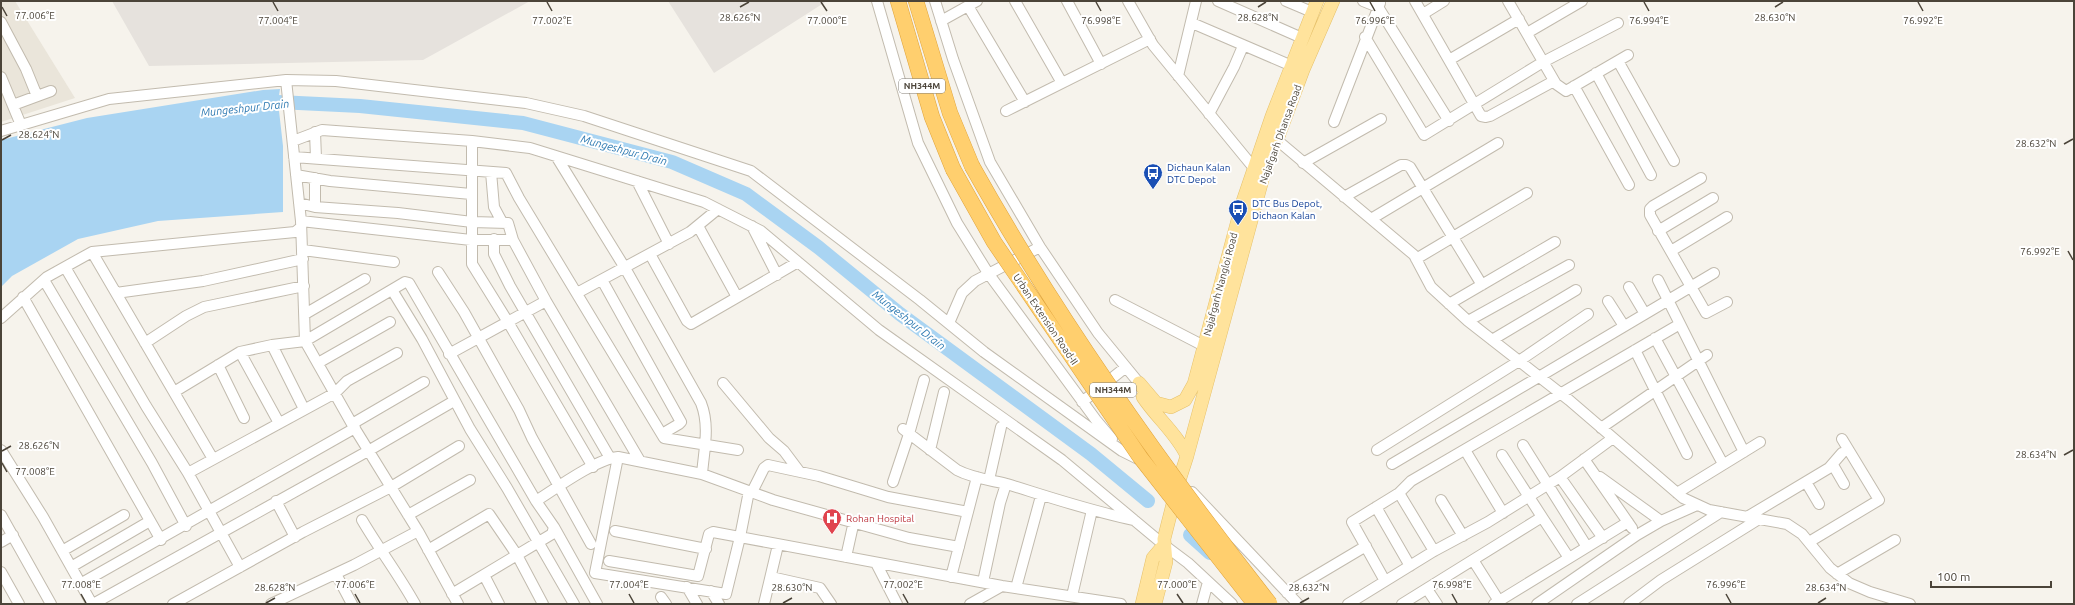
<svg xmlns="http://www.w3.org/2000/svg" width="2075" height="605" viewBox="0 0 2075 605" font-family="Ubuntu,sans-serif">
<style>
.residential{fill:#eae5da}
.industrial{fill:#e6e2dd}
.water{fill:#a9d4f2}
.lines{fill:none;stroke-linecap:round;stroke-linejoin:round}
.river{stroke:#a9d4f2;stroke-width:14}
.minor-casing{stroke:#c2bbae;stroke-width:12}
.major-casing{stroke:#e6c16a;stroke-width:14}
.highway-casing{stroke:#e0a43c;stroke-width:16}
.minor{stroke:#fff;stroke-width:10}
.major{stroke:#ffe39c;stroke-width:13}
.highway{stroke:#ffcf6e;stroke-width:15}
.highway-bridge-casing{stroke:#e0a43c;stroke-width:16;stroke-linecap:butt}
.highway-bridge{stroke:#ffcf6e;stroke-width:15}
.ticks{fill:none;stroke:#4b4439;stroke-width:1.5}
.labels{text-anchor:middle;stroke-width:4;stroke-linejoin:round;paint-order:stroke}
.shield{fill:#fff;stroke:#817c74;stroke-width:1}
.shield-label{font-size:9px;font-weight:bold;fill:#4b4439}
.street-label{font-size:10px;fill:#4b4439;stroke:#fff}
.transit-label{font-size:10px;fill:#164399;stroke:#fff;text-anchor:start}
.health-label{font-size:10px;fill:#be3a42;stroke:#fff;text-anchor:start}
.water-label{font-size:11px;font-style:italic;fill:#2e7ab2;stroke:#fff}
.ticks-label{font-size:10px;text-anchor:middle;fill:#4b4439;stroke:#fff;stroke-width:4;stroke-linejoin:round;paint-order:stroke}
</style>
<rect width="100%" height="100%" fill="#f6f3ec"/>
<!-- residential -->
<path class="residential" d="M1,1H15L75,98L1,122Z"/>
<!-- industrial -->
<path class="industrial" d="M112,1H530L423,60L149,66Z
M668,1H827L714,73Z"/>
<!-- water -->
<path class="water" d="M280,89L278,102L283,146V212L158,221L78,239L12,276L1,287V140L87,118L263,90Z"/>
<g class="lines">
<!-- river -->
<path class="river" d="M261,106L278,102L360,106L523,123L672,162L746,194L818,247L900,314L1091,454L1148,501
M1190,535L1210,553"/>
<!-- minor casing -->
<g class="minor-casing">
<path id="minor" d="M877,1L918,143L957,223L988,273L1096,420L1112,439
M935,1L953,59L990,162L1040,247L1098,333L1139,383
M1015,1L1062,83
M1067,1L1101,64
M1128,1L1153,45L1258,173
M1218,1L1302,38
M1286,1L1312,12
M1363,1L1378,7L1449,121
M1415,1L1481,116L1486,117L1490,116L1554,81
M1508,1L1556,84L1566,91L1628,55
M968,6L1025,102
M1423,14L1444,1
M941,21L977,1
M1,22L26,69L37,96
M1192,23L1292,66
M1527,33L1582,1
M1365,37L1424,135L1543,62L1618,23
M1449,60L1519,19
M1618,61L1674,161
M1596,73L1651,175
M1178,76L1196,1
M1,77L21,125
M286,80L301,221L305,341L352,424L418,531L458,604
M1574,86L1629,185
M13,105L51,91
M1006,111L1150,39
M1209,114L1234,67L1243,46
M1334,122L1380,3
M1,131L109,99L286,80L336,81L526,103L584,116L751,171L920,300L984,352L1122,451L1140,460
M315,132L316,158
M1271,137L1277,140L1414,255L1431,287L1468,321L1569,400L1683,498L1709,510L1787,524L1802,534L1830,568L1849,583L1870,592L1910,604
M293,141L322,130L472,141L530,148L704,202L761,231L879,330L1062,460L1164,545L1188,563L1232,604
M472,141V264L508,322L593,467
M556,156L625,268L701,403C710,426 704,450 702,474
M294,157L506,173L519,198L664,438L738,450
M1303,163L1381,119
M491,172L494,207L502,222
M296,175L330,181L471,194
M315,178V207
M1701,178L1653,206L1650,209V215L1706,313L1727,302
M637,181L669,244
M1344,197L1401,165H1406L1410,167L1482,285
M299,203L315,207L398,213L472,222L508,223L513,240L546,301L640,461
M1371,219L1498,143
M301,221L471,240H513
M698,226L737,297
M752,226L777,275
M1658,231L1713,198
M494,239V254L510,286L610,458
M303,250L394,262
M1671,251L1727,217
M92,252L213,459
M650,254L687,321L691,324L798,262
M1416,259L1527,193
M65,267L146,406L188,473L240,567
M438,272L464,312L519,410L532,438L591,544
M44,280L152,463L186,526
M602,280L681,422L679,424L662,434
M1658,280L1744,452
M1629,287L1645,314
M392,290L422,339L470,429L507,488L574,604
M116,293L203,281L303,259
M577,293L690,232L718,209
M23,297L161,540
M1115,300L1204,346
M1608,301L1624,326
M1449,304L1555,242
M305,314L365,279
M1,318L47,277L92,252L295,232L301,227
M1468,321L1569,265
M949,323L962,293L975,281L1040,247
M1655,338L1723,464
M1492,340L1576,290
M145,343L186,316L204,307L304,286
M272,345L304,409
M1635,350L1687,454
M240,352L279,423
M449,354L546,301
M318,363L390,322
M218,365L244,418
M723,383L769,438L784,451L799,471
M174,392L240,352L272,345L305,341L405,282L409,283L536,501L554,527L552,534L452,594
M1082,402L1126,367
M352,424L424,382
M1601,428L1707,355
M903,429L957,470C972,478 990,480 1007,484C1049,497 1090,511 1134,520
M1523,445L1587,547
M1,450L43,517L92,604
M930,450L944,392
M1377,450L1519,361L1588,314
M1465,450L1503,513
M618,457L595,573L726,594L740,537L749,491
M1584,459L1632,528
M1392,464L1714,273
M1833,465L1844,484
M188,473L335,393L347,381L397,353
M1560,477L1603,538
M1600,477L1661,521
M989,480L1001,427
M893,482L909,434L924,380
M1806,482L1819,504
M752,492L764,468L768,465L819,476L888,497L968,512
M1192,492L1298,604
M1399,493L1434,551
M1677,493L1760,442
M1441,500L1463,536
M276,501L295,537
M536,501C555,489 596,459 618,457L702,474L773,500L909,538L959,547
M1376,507L1410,566
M1,515L51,604
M408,515L470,480
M1542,517L1569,558
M1747,517L1829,468L1842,453
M362,520C379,549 399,575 415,604
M554,527L597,604
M615,531L706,549
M1,542L13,535
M1809,542L1879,500L1842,439
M428,550L489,514L517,555L543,604
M62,551L124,515
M846,557L854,521
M1473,560L1499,601
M609,561L698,576L709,534L713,532L1002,586L1121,604
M876,563L897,604
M71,567L150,521
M1,572L19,604
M336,574L352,604
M1837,574L1895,540
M484,575L499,604
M771,577L820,588L831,604
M951,577L977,477
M1385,581L1352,522L1399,493L1411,481L1680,324
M983,582L1000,503L1006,484
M80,584L355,428
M687,587L697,604
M1016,588L1041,496
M1427,589L1437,604
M711,591L719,604
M1287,593L1366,546
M1072,596L1092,510
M661,597L666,604
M93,604L368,451L454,401
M173,604L303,532L391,487L459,446
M271,604L354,565L418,531
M764,604L778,545
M970,604L1002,586
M1202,604L1208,582
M1348,604L1434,551L1488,522L1560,477L1613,438
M1402,604L1542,517L1502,455
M1494,604L1628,522
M1537,604L1637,535L1661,521L1697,505
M1577,604L1721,512
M1629,604L1661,580L1759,519"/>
</g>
<!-- major casing -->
<g class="major-casing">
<path id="major" d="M1139,383L1156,403L1171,407L1185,400L1194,384L1243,201L1272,116L1317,1
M1143,397C1157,418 1177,434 1187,456
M1142,604L1153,558L1164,545
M1155,604L1166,562L1164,539L1178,484L1187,456L1263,177L1303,70L1333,1"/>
</g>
<!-- highway casing -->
<g class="highway-casing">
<path id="highway" d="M898,1L932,117L953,169
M916,1L950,113L972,166"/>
</g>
<!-- minor -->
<use href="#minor" class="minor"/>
<!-- major -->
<use href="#major" class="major"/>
<!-- highway -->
<use href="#highway" class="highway"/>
<!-- highway-bridge casing -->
<g class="highway-bridge-casing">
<path id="highway-bridge" d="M972,166C1058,320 1161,465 1270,604
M953,169L994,242L1140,457L1255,604"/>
</g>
<!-- highway-bridge -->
<use href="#highway-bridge" class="highway-bridge"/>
</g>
<!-- ticks -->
<path class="ticks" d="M273,2L278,11M547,2L552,11M821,2L827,11M1096,2L1101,11M1370,2L1375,11M1644,2L1649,11M1918,2L1923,11M2,7L7,16M740,7L749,2M1258,7L1266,2M1775,7L1783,2M2,140L11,135M2064,144L2073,139M2068,251L2073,260M2,451L11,446M2064,455L2073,450M2,463L7,472M81,594L86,603M355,594L360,603M629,594L634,603M903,594L908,603M1177,594L1183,603M1452,594L1457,603M1726,594L1731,603M266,603L275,598M783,603L792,598M1300,603L1309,598M1818,603L1826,598"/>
<!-- icons -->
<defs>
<g id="bus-pin" transform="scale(1)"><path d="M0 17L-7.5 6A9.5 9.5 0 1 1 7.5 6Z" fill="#1a4fb4" stroke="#fff"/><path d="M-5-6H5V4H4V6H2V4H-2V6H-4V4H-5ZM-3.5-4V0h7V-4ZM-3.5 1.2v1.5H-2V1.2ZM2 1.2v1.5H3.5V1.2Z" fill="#fff"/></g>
<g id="hospital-pin" transform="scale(1)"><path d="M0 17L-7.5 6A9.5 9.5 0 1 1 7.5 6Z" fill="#e0444e" stroke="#fff"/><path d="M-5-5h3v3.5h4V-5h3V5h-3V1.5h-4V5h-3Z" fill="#fff"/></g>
</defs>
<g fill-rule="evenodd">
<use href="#bus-pin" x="1153" y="173"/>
<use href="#bus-pin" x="1238" y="209"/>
<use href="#hospital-pin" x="832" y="518"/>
</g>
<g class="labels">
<!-- shield labels -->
<g class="shield">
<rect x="899" y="79" width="46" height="14" rx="3"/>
<rect x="1090" y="383" width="46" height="14" rx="3"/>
</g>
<g class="shield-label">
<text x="922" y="89">NH344M</text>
<text x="1113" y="393">NH344M</text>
</g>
<!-- street labels -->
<g class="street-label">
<text transform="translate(1280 134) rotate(-70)" y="4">Najafgarh Dhansa Road</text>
<text transform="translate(1220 284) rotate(-75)" y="4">Najafgarh Nangloi Road</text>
<text transform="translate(1046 319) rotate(56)" y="4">Urban Extension Road-II</text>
</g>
<!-- transit labels -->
<g class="transit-label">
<text x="1167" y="171">Dichaun Kalan<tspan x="1167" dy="12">DTC Depot</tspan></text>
<text x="1252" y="207">DTC Bus Depot,<tspan x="1252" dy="12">Dichaon Kalan</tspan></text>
</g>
<!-- health labels -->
<g class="health-label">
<text x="846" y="522">Rohan Hospital</text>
</g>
<!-- water labels -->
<g class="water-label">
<text transform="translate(245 108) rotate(-6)" y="4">Mungeshpur Drain</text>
<text transform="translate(624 150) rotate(15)" y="4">Mungeshpur Drain</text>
<text transform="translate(909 320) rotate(38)" y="4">Mungeshpur Drain</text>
</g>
</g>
<g class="ticks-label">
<text x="35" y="19">77.006°E</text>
<text x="740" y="21">28.626°N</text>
<text x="1258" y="21">28.628°N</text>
<text x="1775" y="21">28.630°N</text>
<text x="278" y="24">77.004°E</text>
<text x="552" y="24">77.002°E</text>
<text x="827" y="24">77.000°E</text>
<text x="1101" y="24">76.998°E</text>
<text x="1649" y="24">76.994°E</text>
<text x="1923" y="24">76.992°E</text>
<text x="1375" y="24">76.996°E</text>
<text x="39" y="138">28.624°N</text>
<text x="2036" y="147">28.632°N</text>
<text x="2040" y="255">76.992°E</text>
<text x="39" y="449">28.626°N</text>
<text x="2036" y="458">28.634°N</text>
<text x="35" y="475">77.008°E</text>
<text x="81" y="588">77.008°E</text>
<text x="355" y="588">77.006°E</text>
<text x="629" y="588">77.004°E</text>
<text x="903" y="588">77.002°E</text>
<text x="1177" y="588">77.000°E</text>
<text x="1452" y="588">76.998°E</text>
<text x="1726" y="588">76.996°E</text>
<text x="275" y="591">28.628°N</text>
<text x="792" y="591">28.630°N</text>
<text x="1309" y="591">28.632°N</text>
<text x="1826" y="591">28.634°N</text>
</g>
<!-- border -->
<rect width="2075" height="605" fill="none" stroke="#4b4439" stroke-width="4"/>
<!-- scale -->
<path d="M1931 581v6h120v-6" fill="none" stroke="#4b4439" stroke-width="2"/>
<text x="1937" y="581" font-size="12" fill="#4b4439" stroke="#ffffff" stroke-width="3" paint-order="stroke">100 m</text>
</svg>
